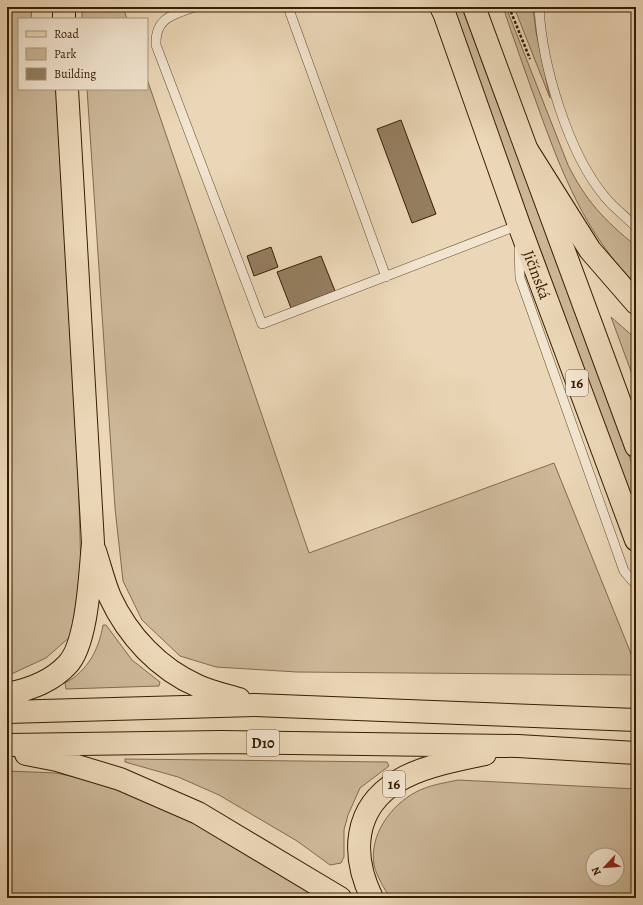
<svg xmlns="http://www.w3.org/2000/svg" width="643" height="905" viewBox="0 0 643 905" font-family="Alegreya,serif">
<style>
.green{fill:#ccb798;stroke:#826a4c;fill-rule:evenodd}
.building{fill:#957e60;stroke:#371d01}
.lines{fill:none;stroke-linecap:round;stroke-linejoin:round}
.service-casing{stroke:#644c2e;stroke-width:10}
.primary-casing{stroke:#371d01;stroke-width:24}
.motorway-casing{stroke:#371d01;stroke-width:24}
.path{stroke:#371d01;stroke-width:2.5;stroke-dasharray:3 2;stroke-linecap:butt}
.service{stroke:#f2e5d0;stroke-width:9}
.primary{stroke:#ebd7b7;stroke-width:22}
.motorway{stroke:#ebd7b7;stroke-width:22}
.labels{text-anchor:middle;stroke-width:4;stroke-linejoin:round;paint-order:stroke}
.shield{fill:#f2e5d0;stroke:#6f593f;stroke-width:1}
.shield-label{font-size:15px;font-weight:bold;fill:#371d01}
.street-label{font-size:16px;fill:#371d01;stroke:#f2e5d0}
</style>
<rect width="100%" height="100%" fill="#ebd7b7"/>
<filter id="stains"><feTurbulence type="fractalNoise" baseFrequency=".005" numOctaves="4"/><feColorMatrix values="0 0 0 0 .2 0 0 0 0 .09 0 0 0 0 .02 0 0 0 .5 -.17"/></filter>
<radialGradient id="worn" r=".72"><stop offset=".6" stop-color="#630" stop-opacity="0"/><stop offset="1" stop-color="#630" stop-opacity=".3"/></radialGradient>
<!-- green -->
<path class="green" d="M7,7H32L31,19H19V89H67L81,571L71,636L46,658L7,676Z
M82,7H123L127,19H82Z
M451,7H465L636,475V510Z
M503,7H506L568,165C586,201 604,220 636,246V284C586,236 561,171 538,107C526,74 514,40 503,7Z
M514,7H533L536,32L550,98Z
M147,79L309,553L554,463L636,666V675L297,672L216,667L180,656L142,620L123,581L115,508L87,89H147Z
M611,317L636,339V385Z
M103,625H106L132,660L160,682L159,686L66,689L65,683C88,671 99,649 103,625Z
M125,759L387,762L389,766L360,788L348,815L344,830V857L341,863L330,865L297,841L219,795L178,777L125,762Z
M7,771L56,773L93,781L180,813L320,898H7Z
M458,780L636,789V898H390C384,888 377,877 374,865C369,835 391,805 416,792C429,785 444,783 458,780ZM593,855H617V879H593Z"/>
<!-- building -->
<path class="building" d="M401,120L436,214L412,223L377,129Z
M271,247L278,267L254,276L247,256Z
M321,256L335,291L291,308L277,272Z"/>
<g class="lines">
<!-- service casing -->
<g class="service-casing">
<path id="service" d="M194,7C172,15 155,18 156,45L262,324L519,225
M288,7L386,277
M539,7C542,65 568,153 605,197C614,208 626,217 636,227
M519,248L520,278L624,571L636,585"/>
</g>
<!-- primary casing -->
<g class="primary-casing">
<g id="primary">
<path id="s1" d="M442,7L519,225L636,540"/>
<path d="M474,7L636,446"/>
</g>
</g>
<!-- motorway casing -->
<g class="motorway-casing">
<path id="motorway" d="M64,7V19
M441,7L443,11
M527,150L590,250L636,303
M95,551C100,566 104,583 110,597C128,636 159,669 198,686C211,692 226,695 239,699
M7,694C28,690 52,681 67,665C88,644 90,572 93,543L67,89
M7,712L255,705L636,720
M7,745L222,742L518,746L636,753
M26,754L57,760L120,779L198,813L340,898
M372,898C351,855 353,808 398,781C422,766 458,760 485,754"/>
</g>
<!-- path -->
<path class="path" d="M509,7L530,59"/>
<!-- service -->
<use href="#service" class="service"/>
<!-- primary -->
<use href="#primary" class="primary"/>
<!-- motorway -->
<use href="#motorway" class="motorway"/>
</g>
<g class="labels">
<!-- shield labels -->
<g class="shield">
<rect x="566" y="370" width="22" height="26" rx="3"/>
<rect x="247" y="730" width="32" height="26" rx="3"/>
<rect x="383" y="771" width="22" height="26" rx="3"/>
</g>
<g class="shield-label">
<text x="577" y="388">16</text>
<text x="263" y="748">D10</text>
<text x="394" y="789">16</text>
</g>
<!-- street labels -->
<g class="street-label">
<text dy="6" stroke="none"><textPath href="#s1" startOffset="284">Jičínská</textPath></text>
</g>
</g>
<!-- margin -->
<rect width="643" height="905" fill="none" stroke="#ebd7b7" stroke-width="24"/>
<rect x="8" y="8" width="627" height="889" fill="none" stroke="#371d01" stroke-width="2"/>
<rect x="12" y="12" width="619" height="881" fill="none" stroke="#371d01"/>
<!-- legend -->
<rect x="18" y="18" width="130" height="72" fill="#f2e5d0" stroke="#a7957d"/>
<rect x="26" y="31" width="20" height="6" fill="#ebd7b7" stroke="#a7957d"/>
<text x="54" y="38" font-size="12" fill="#371d01">Road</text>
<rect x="26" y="48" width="20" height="12" fill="#ccb798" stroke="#a7957d"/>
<text x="54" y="58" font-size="12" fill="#371d01">Park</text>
<rect x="26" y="68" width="20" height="12" fill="#957e60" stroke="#a7957d"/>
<text x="54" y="78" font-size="12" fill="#371d01">Building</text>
<!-- north arrow -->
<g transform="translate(605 867) rotate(244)"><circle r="19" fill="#f2e5d0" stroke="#a7957d"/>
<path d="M0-3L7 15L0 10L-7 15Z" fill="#8f2418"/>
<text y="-6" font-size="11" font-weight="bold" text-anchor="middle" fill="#371d01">N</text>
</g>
<rect width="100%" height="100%" filter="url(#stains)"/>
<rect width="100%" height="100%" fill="url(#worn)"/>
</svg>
